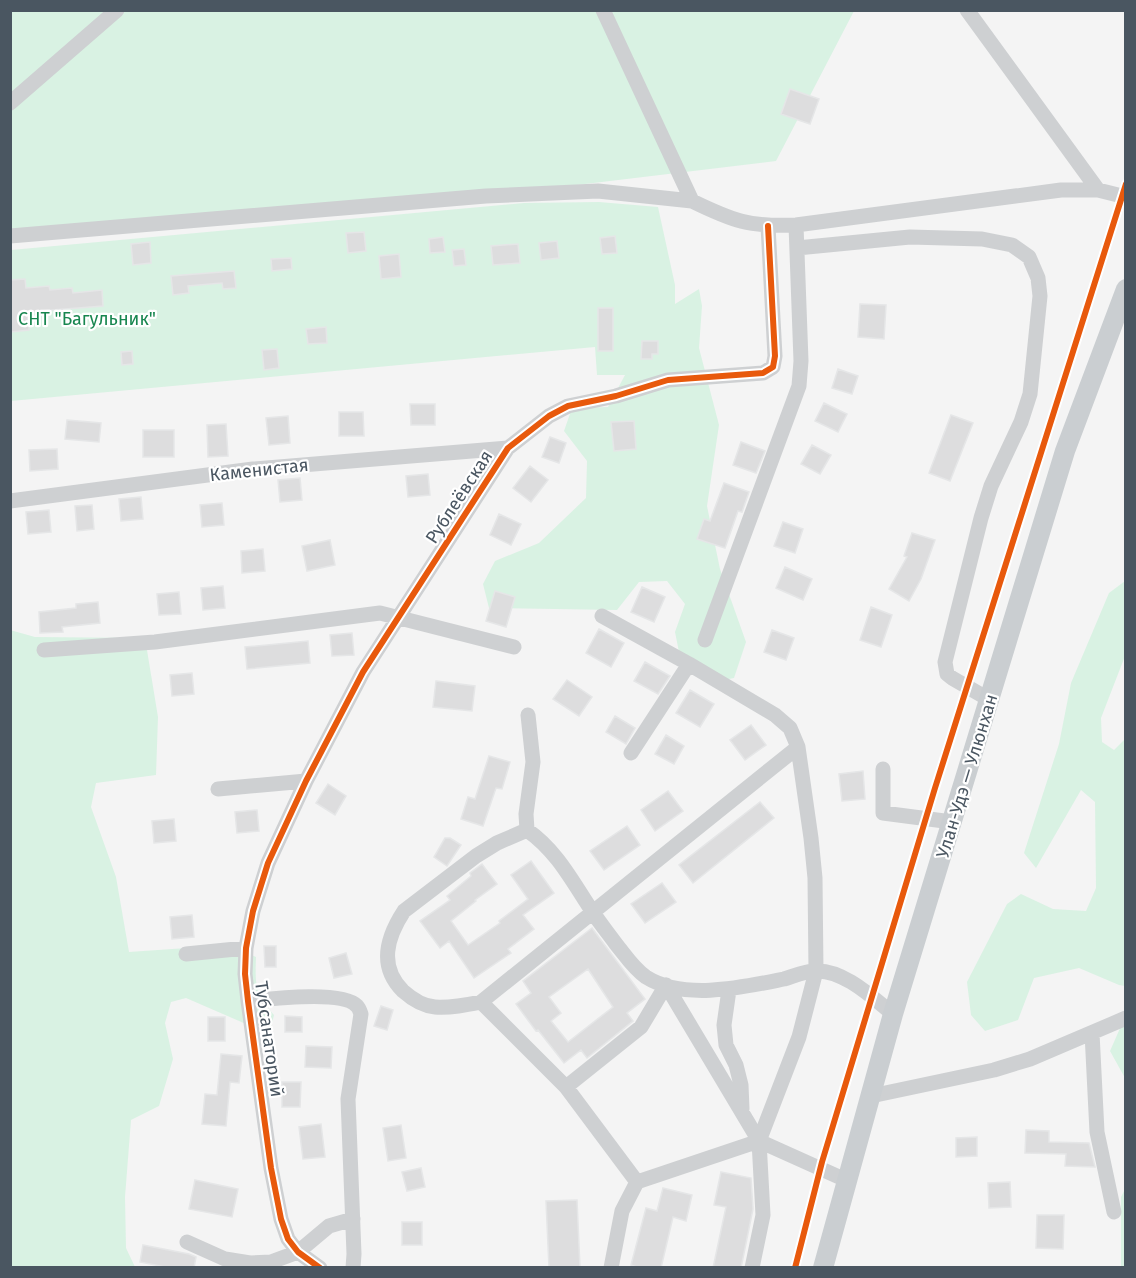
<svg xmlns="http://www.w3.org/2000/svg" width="1136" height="1278" viewBox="0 0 1136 1278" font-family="'Fira Sans',sans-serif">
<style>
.green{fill:#d9f2e3}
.building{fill:#ddddde;stroke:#e5e6e7;stroke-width:1.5;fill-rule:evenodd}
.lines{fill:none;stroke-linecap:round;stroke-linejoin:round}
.minor{stroke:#ced0d2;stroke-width:15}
.major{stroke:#caced1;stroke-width:20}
.cycleway-casing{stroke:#fff;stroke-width:10}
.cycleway{stroke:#e8590c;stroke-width:6}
.labels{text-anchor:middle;stroke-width:4.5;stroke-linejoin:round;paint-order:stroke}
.park-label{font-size:18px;fill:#17864f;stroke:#fff}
.street-label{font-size:18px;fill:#4a5661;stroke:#fff}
</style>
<rect width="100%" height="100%" fill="#f4f4f4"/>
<!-- green -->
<path class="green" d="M10,11H854L776,161L486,196L11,234Z
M599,202L658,207L675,285V304L699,289L702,306L699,348L719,425L707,506L720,569L746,642L734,678L713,682L682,667L675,632L685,604L667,581L639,582L617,610L489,608L483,584L495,561L539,543L586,498L587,461L564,431L572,408L608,407L625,375H597L595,347L11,401V250L524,203Z
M1125,581V656L1101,718L1102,742L1114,750L1125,739V986L1119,985L1079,968L1034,978L1018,1020L985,1031L971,1015L967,982L1007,904L1021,894L1053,909L1086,911L1096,888L1095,802L1081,790L1036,868L1024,853L1059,744L1071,683L1109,593Z
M10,630L35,637L145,638L158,717L156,775L96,783L91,807L116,877L129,952L230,945L256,957C255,986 255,993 274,1015L270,1031L246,1024L186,998L171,1002L165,1023L173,1059L159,1106L131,1120L125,1197L126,1248L135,1267H11Z
M1125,1025V1078L1110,1051L1121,1026Z
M1125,1189V1267L1121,1268V1197Z"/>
<!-- building -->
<path class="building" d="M790,89L819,99L810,124L781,114Z
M364,232L366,251L348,253L346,233Z
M615,236L617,253L602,254L600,238Z
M443,237L445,252L430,253L429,239Z
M557,241L559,258L541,260L539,243Z
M150,242L151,263L133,265L131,244Z
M518,244L520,263L493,265L491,246Z
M464,249L466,265L454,266L452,250Z
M399,254L401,277L381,279L379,256Z
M291,258L292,269L272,271L271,259Z
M234,271L236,288L223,289L222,283L188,286L189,293L173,295L171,276Z
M25,279L26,288L49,286L50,290L72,288L73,293L102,290L103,306L28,312L29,330L11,332L10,280Z
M860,304L886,305L884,339L858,337Z
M598,308H613V351H598Z
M326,327L327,343L308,344L306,329Z
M642,341H658V354H652V359H641Z
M277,349L279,368L264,370L262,350Z
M132,351L133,364L122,365L121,352Z
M838,369L858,376L852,394L832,388Z
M824,403L847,414L838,432L815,421Z
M410,404H435V425H411Z
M339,412H363L364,436H339Z
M951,415L973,423L950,481L929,473Z
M288,416L290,443L269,445L266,418Z
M67,420L101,423L99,442L65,439Z
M634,421L636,449L614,451L611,422Z
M226,424L228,456L208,457L207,425Z
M143,430H174V457H143Z
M550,437L566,443L559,463L542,457Z
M741,442L765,451L756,473L733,465Z
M812,445L831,455L820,474L801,464Z
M57,449L58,469L30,471L29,450Z
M530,466L548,480L531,502L513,488Z
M428,474L430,495L408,497L406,476Z
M300,478L302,500L280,502L278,480Z
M724,483L749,492L742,512L738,511L725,548L697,539L704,519L710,521Z
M141,497L143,519L121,521L119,499Z
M222,503L224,525L202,527L200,505Z
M92,505L94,529L77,531L75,506Z
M49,510L51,532L28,534L26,512Z
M499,514L521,524L511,545L490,535Z
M783,522L803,529L795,553L774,546Z
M912,533L935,540L921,579L909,601L889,589L907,557L904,556Z
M330,540L335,565L307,571L302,546Z
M263,549L265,571L242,573L241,551Z
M785,567L812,579L803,600L776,588Z
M223,586L225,608L203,610L201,588Z
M642,587L665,597L654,622L631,612Z
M495,591L515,597L506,627L486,621Z
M179,592L181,614L159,615L157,594Z
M98,602L100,623L62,627L63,632L40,633L39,612L76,608V604Z
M871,607L892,615L881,647L860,640Z
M599,629L624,643L611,667L586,653Z
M772,630L794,638L786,660L764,652Z
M352,633L354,655L332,656L330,635Z
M308,641L310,663L247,669L245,647Z
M645,662L670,676L658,694L634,681Z
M192,673L194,694L172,696L170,675Z
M567,680L592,697L579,716L553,699Z
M436,681L475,686L472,711L433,707Z
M690,690L714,704L700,727L676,713Z
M615,716L635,728L626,744L606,732Z
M751,725L766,745L745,760L730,740Z
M666,735L684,746L674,764L655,754Z
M489,756L510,762L502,789L496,788L483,826L461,819L468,797L475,799Z
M863,771L865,799L842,801L839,774Z
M328,784L346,796L335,815L316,803Z
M668,791L683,811L655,831L641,810Z
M760,802L774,818L693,883L679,865Z
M257,810L259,831L237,833L235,812Z
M174,819L176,841L154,843L152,821Z
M627,826L640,845L604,870L590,851Z
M445,838H450L461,845L447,866L434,857Z
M531,861L554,893L523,915L534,929L508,949L511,953L474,978L449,941L440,948L420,921L450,900L447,896L471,876L470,873L482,864L497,884L475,900L476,901L451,921L468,945L500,923L499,921L528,899L511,875Z
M662,883L676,902L645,923L631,904Z
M192,915L194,937L172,939L170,917Z
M592,928L645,999L627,1013L633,1021L587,1058L581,1050L564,1063L538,1030L536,1031L516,1004L531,993L523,981ZM588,969L613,1007L568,1042L551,1021L561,1013L549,997Z
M264,946H276V967H265Z
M346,953L352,974L334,978L329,958Z
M381,1006L393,1010L387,1030L374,1026Z
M285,1016L302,1017V1032H285Z
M208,1017H225V1041H208Z
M306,1046L332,1047L331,1068L305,1067Z
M221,1054L242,1056L239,1083L230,1082L226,1126L202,1124L205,1094L217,1095Z
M282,1082H301L300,1107H282Z
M321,1124L325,1157L303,1159L299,1127Z
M401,1125L406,1158L388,1161L383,1128Z
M1026,1130L1049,1131V1142L1089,1143L1095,1167L1065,1166L1066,1154L1025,1153Z
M977,1137V1156L956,1157V1138Z
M421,1168L425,1187L407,1191L402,1172Z
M721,1172L751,1178L753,1209L741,1268H713L726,1207L714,1205Z
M195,1180L238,1189L232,1217L189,1209Z
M1010,1182L1011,1207L989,1208L988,1183Z
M663,1188L692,1195L686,1221L673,1217L661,1268H639L631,1265L646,1208L657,1211Z
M577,1200L580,1268H549L546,1201Z
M1037,1215H1064L1063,1249L1036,1248Z
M402,1222H422V1245H402Z
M143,1245L189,1254L196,1257L194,1268H170L140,1262Z"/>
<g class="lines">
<!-- minor -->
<path class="minor" d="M603,10L692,201C733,221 749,227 796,225L1061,190H1098L1126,197
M967,10L1098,190
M10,103L117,10
M10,236L486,196L598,191L692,201
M797,248L910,237L982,239L1012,245L1029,257L1038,278L1040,296L1030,394L1021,422L991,486L981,518L945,662L947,674L952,678L990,700
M10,501L253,469L508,448
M602,616L689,664L775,715L790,728L798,747L811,838L815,878L816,971L799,1037L759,1141L763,1215L752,1268
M705,640L799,386L801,361L796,225
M44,650L155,642L380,613L514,647
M528,715L533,762L526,814L527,830L497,843L476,856L404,911C387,937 378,966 403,991C412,999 422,1006 435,1007C451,1008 466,1005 481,1002L798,747
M631,753L689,664
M883,769V813L952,822
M218,789L306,781
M527,830C557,851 572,881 592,911C599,922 608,933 616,944C625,955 634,969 646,977C684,1001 744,987 784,979C794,976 805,971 815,971C843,969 873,998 893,1014
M186,954L246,948
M666,985L759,1141L848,1181
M729,990L724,1025L726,1045L736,1065L741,1085L742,1109
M248,1001C268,999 343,990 357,1006C359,1008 360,1011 361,1014L348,1099L354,1254L353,1268
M481,1002L566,1087L637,1182L759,1141
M1092,1033L1097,1132L1114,1212
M566,1087L641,1027L666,985
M871,1096L994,1070L1030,1059L1126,1018
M187,1242L225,1259L250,1263L271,1262L298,1252L329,1226L353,1219
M320,1268L298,1252L288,1239L281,1219L271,1168L248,1001L245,974L246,948L253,911L268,863L306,781L363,672L508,448L549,416L568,406L616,396L668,380L763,373L773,367L775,356L768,226
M611,1268L622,1211L637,1182"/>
<!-- major -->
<path class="major" d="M823,1268L893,1014L1065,451L1126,289"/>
<!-- cycleway casing -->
<g class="cycleway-casing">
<path id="cycleway" d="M320,1268L298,1252L288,1239L281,1219L271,1168L248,1001L245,974L246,948L253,911L268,863L306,781L363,672L508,448L549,416L568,406L616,396L668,380L763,373L773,367L775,356L768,226
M795,1268L822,1162L935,788L1126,184"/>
</g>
<!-- cycleway -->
<use href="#cycleway" class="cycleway"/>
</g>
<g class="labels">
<!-- park labels -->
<g class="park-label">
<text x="87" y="325">СНТ "Багульник"</text>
</g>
<!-- street labels -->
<g class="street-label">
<text transform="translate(259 470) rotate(-6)" y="6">Каменистая</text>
<text transform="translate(459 497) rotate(-57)" y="6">Рублеёвская</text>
<text transform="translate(967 776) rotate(-73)" y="6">Улан-Удэ — Улюнхан</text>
<text transform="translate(269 1039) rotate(82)" y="6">Тубсанаторий</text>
</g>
</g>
<!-- border -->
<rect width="1136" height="1278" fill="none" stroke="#4a5661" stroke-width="24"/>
</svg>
